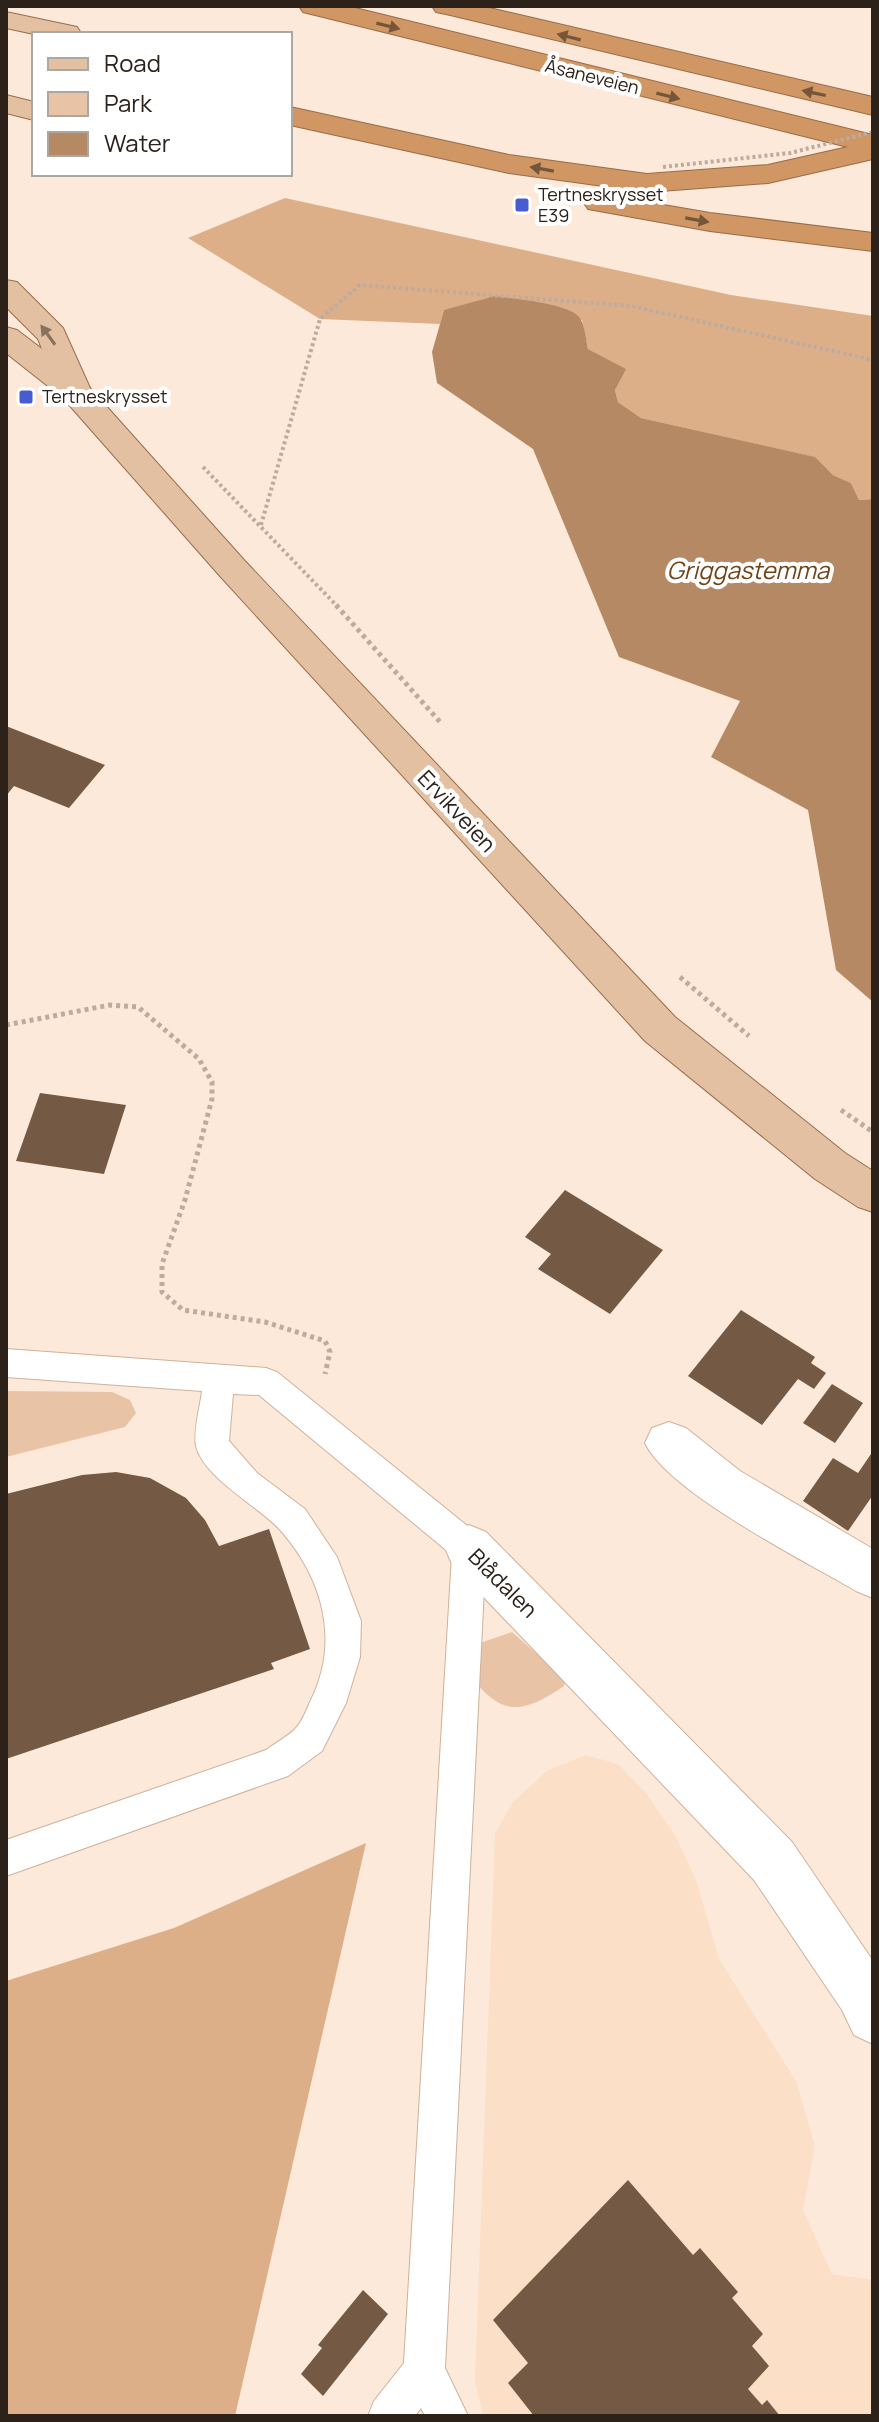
<svg xmlns="http://www.w3.org/2000/svg" width="879" height="2422" viewBox="0 0 879 2422" font-family="Manrope,sans-serif">
<style>
.built{fill:#fcdfc7}
.green{fill:#e8c3a6}
.forest{fill:#ddaf89}
.water{fill:#b58964}
.building{fill:#745a44}
.lines{fill:none;stroke-linecap:round;stroke-linejoin:round}
.lane-casing{stroke:#cfb19a;stroke-width:2}
.street-casing{stroke:#cfb19a;stroke-width:2}
.primary-casing{stroke:#976d4a;stroke-width:2}
.highway-casing{stroke:#976d4a;stroke-width:2}
.path-far1{stroke:#bcac9f;stroke-width:4;stroke-dasharray:3 3;stroke-linecap:butt}
.path{stroke:#bcac9f;stroke-width:5;stroke-dasharray:4 4;stroke-linecap:butt}
.lane{fill:#fff;fill-rule:evenodd}
.street{fill:#fff;fill-rule:evenodd}
.primary{fill:#e3c0a2;fill-rule:evenodd}
.highway{fill:#d09664;fill-rule:evenodd}
.path-bridge{stroke:#bcac9f;stroke-width:4;stroke-dasharray:3 3;stroke-linecap:butt}
.oneway{fill:#76563b}
.oneway2{fill:#88715e}
.poi-dot{fill:#465cd0;stroke:#fff;stroke-width:3}
.labels{text-anchor:middle;stroke-width:8;stroke-linejoin:round;paint-order:stroke}
.far-street-label{font-size:18px;fill:#2d2219;stroke:#fff}
.far-poi-label{font-size:18px;fill:#2d2219;stroke:#fff;text-anchor:start}
.street-label{font-size:22px;fill:#2d2219;stroke:#fff}
.water-label{font-size:24px;font-style:italic;fill:#704318;stroke:#fff}
</style>
<rect width="100%" height="100%" fill="#fce9da"/>
<!-- built -->
<path class="built" d="M586,1755L618,1764L646,1793L675,1835L696,1880L719,1959L796,2081L815,2146L803,2210L832,2274L873,2280V2416H483L475,2380L495,1834L513,1802L548,1770Z"/>
<!-- green -->
<path class="green" d="M6,1391L112,1392L130,1400L136,1413L125,1427L6,1457Z
M512,1632L565,1679L564,1686C524,1713 503,1718 471,1677L480,1643Z"/>
<!-- forest -->
<path class="forest" d="M285,198L731,295L873,316V499L859,500L851,483L833,475L814,457L641,418L618,402L615,390L625,369L588,349L582,320L444,310L440,324L320,319L188,238Z
M366,1843L235,2416H6V1981L174,1928Z"/>
<!-- water -->
<path class="water" d="M495,296C513,299 569,303 580,318C585,326 586,340 588,349L626,369L615,390L618,402L641,418L815,457L833,475L851,483L859,500L873,499V1002L836,970L808,810L711,757L740,701L619,657L533,449L437,383L432,352L444,310Z"/>
<!-- building -->
<path class="building" d="M6,726L105,765L69,808L14,786L6,796Z
M40,1093L126,1105L104,1174L16,1161Z
M565,1190L663,1250L610,1314L538,1269L551,1254L525,1237Z
M741,1310L815,1357L811,1363L826,1373L814,1389L798,1379L762,1425L688,1376Z
M832,1384L863,1403L835,1443L803,1423Z
M873,1451V1495L848,1531L803,1501L833,1458L858,1473Z
M116,1472L150,1478L186,1498L205,1520L219,1546L269,1529L310,1649L271,1663L274,1669L6,1759V1494L82,1475Z
M628,2180L693,2255L700,2248L738,2292L732,2298L763,2334L752,2346L769,2366L748,2389L762,2405L767,2400L780,2416H534L508,2383L528,2363L493,2320Z
M363,2290L388,2314L323,2396L301,2374L322,2348L318,2345Z"/>
<g class="lines">
<!-- lane casing -->
<g class="lane-casing">
<path id="lane" d="M6,1349L266,1368L277,1372L481,1537L486,1548L445,2368L468,2416H425L421,2408L415,2416H368L374,2401L404,2363L452,1555L259,1395L233,1394L229,1441L257,1473L305,1509L337,1557L361,1621L360,1657L346,1703L322,1751L288,1776L6,1876V1840L266,1750C275,1743 287,1737 295,1729C302,1722 306,1711 310,1702C340,1643 324,1581 282,1532C262,1508 204,1479 196,1446C193,1431 200,1407 202,1391L6,1377Z"/>
</g>
<!-- street casing -->
<g class="street-casing">
<path id="street" d="M669,1422L686,1428L740,1471L873,1549V1598L856,1591C805,1561 669,1493 645,1443L652,1428Z
M469,1525L486,1532L792,1842L873,1961V2044L854,2035L842,2010L754,1880L452,1564L445,1548L452,1532Z"/>
</g>
<!-- primary casing -->
<g class="primary-casing">
<path id="primary" d="M6,12L77,27L81,33L34,34L6,28Z
M6,95L34,102V120L6,113Z
M6,280L17,282L63,328L90,388L244,560L675,1017L845,1153L873,1171V1212L858,1207L815,1179L645,1041L220,576L63,398L6,353V327L17,330L42,349L38,339L6,307Z"/>
</g>
<!-- highway casing -->
<g class="highway-casing">
<path id="highway" d="M299,6H347L873,135V159L768,183L647,192L509,173L290,125V107L509,155L647,174L768,165L848,147L303,12Z
M432,6H481L873,97V115L446,14L436,12Z
M599,194L710,213L873,233V251L710,231L588,209L584,203L588,197Z"/>
</g>
<!-- path-far1 -->
<path class="path-far1" d="M203,467L338,607
M261,525L320,319L360,285L631,306L873,360"/>
<!-- path -->
<path class="path" d="M336,605L441,723
M680,977L749,1036
M6,1025L110,1005L138,1007L199,1059L212,1082V1099L185,1200L162,1264V1292L183,1310L265,1322L325,1341L330,1352L325,1374
M841,1110L873,1132"/>
<!-- lane -->
<use href="#lane" class="lane"/>
<!-- street -->
<use href="#street" class="street"/>
<!-- primary -->
<use href="#primary" class="primary"/>
<!-- highway -->
<use href="#highway" class="highway"/>
<!-- path-bridge -->
<path class="path-bridge" d="M663,167L790,153L873,132"/>
</g>
<!-- one-way arrows -->
<defs><path id="oneway-solid" d="M-6-.8H1V-3.2L6.5 0L1 3.2V.8H-6Z" transform="scale(2)"/></defs>
<g class="oneway">
<use href="#oneway-solid" transform="translate(388 26) rotate(14)"/>
<use href="#oneway-solid" transform="translate(569 37) rotate(-166)"/>
<use href="#oneway-solid" transform="translate(814 93) rotate(-168)"/>
<use href="#oneway-solid" transform="translate(668 96) rotate(14)"/>
<use href="#oneway-solid" transform="translate(542 169) rotate(-170)"/>
<use href="#oneway-solid" transform="translate(697 220) rotate(10)"/>
</g>
<use class="oneway2" href="#oneway-solid" transform="translate(48 335) rotate(-126)"/>
<!-- markers -->
<g class="poi-dot">
<rect x="514" y="197" width="16" height="16" rx="4"/>
<rect x="18" y="389" width="16" height="16" rx="4"/>
</g>
<g class="labels">
<!-- far-street labels -->
<g class="far-street-label">
<text transform="translate(592 77) rotate(14)" y="6">Åsaneveien</text>
</g>
<!-- far-poi labels -->
<g class="far-poi-label">
<text x="538" y="201">Tertneskrysset<tspan x="538" dy="21">E39</tspan></text>
<text x="42" y="403">Tertneskrysset</text>
</g>
<!-- street labels -->
<g class="street-label">
<text transform="translate(457 811) rotate(47)" y="8">Ervikveien</text>
<text transform="translate(503 1583) rotate(45)" y="8">Blådalen</text>
</g>
<!-- water labels -->
<g class="water-label">
<text x="748" y="579">Griggastemma</text>
</g>
</g>
<!-- border -->
<rect width="879" height="2422" fill="none" stroke="#2d2219" stroke-width="16"/>
<!-- legend -->
<rect x="32" y="32" width="260" height="144" fill="#ffffff" stroke="#aba7a3" stroke-width="2"/>
<rect x="48" y="58" width="40" height="12" fill="#e3c0a2" stroke="#aba7a3" stroke-width="2"/>
<text x="104" y="72" font-size="24" fill="#2d2219">Road</text>
<rect x="48" y="92" width="40" height="24" fill="#e8c3a6" stroke="#aba7a3" stroke-width="2"/>
<text x="104" y="112" font-size="24" fill="#2d2219">Park</text>
<rect x="48" y="132" width="40" height="24" fill="#b58964" stroke="#aba7a3" stroke-width="2"/>
<text x="104" y="152" font-size="24" fill="#2d2219">Water</text>
</svg>
